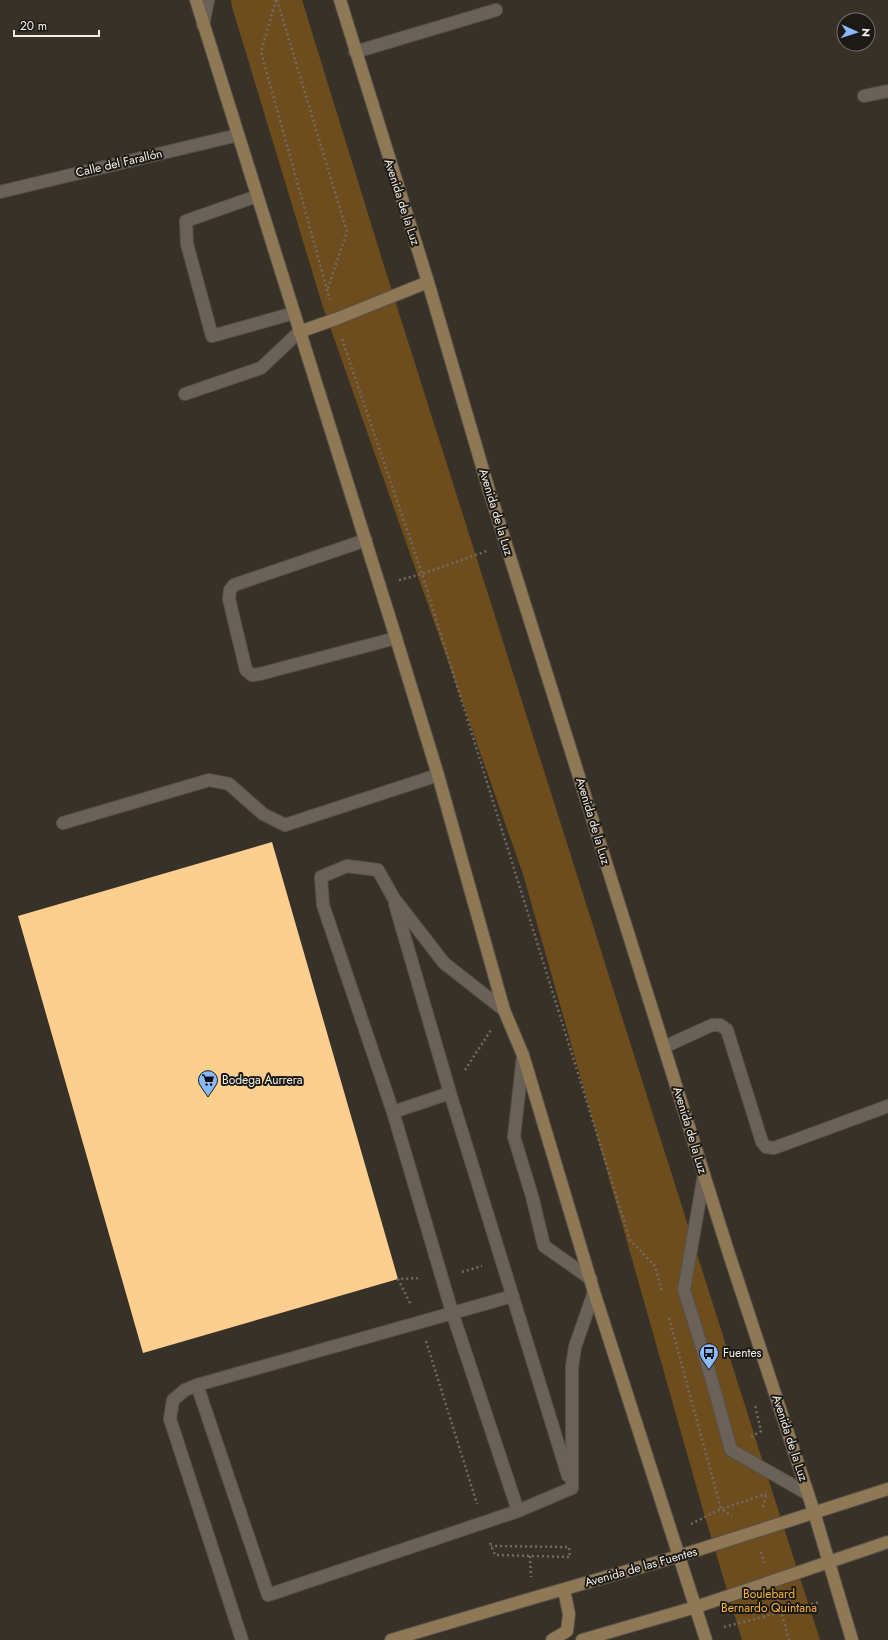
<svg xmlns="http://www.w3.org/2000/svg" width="888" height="1640" viewBox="0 0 888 1640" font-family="Jost,sans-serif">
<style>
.green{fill:#6d4d1d}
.building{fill:#fdcf8e}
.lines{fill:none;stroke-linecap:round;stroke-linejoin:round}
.lane-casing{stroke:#565148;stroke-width:14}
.street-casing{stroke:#565148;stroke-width:14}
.secondary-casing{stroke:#565148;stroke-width:14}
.path{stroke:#716b63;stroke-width:2.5;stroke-dasharray:2 3;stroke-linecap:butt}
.lane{stroke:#6a6258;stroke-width:12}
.street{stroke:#6a6258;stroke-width:12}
.secondary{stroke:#8f7856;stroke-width:12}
.labels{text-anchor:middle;stroke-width:4;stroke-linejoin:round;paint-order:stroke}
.street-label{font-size:12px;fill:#f3efe9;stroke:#1d1a15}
.poi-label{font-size:12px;fill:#f3efe9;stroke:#1d1a15;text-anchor:start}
.park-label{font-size:12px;fill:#f9b13b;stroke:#1d1a15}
</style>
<rect width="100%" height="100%" fill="#383128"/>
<!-- green -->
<path class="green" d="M231,0H302L386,272L774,1497L820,1640H742L703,1510L523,874L323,307L232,7Z"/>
<!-- building -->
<path class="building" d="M272,842L398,1279L143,1353L18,916Z"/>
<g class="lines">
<!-- lane casing -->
<g class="lane-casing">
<path id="lane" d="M203,25L208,0
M355,52L496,10
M257,196L186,221L187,244L212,336L294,313
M185,394L261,368L299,332
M366,540L234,585L230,590L229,599L246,670L252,675L260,674L396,638
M63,823L209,780L229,784L263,814L285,825L438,775
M395,904L450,1093L568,1476
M504,1010L444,963L393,897L378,870L347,866L321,877L323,905L393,1112L452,1312L518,1511
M664,1047L712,1025H720L727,1030L762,1142L766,1147L774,1148L888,1106
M523,1056L514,1137L532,1196L544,1246L591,1279
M393,1112L450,1093
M704,1175L684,1290L709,1370L731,1450L808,1494
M197,1385L268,1595L518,1511L572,1488V1367L575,1347L594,1292
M242,1640L170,1419L173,1400L185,1390L197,1385L513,1296"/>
</g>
<!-- street casing -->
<g class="street-casing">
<path id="street" d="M864,96L888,91
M0,192L238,135"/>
</g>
<!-- secondary casing -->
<g class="secondary-casing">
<path id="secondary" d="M196,0L396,638L438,775L504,1010L523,1055L594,1292L706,1640
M340,0L428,282L488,487L728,1251L814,1512L852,1640
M299,332L336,319L428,282
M391,1640L533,1598L679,1556L888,1489
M552,1640L567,1631L569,1614L564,1590
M582,1640L696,1607L888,1542"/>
</g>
<!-- path -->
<path class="path" d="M276,0L261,52L330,300
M277,0L347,232L328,288
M342,339L422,574L630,1240L655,1266L662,1292
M399,580L422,574L487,551
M465,1070L491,1030
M462,1272L482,1266
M410,1303L398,1279L421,1278
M669,1318L721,1509L732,1516
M426,1341L477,1504
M751,1437L761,1431L755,1405
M763,1507L766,1495
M691,1524L721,1509L766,1494
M490,1543L495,1555L570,1557L569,1547L491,1546
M761,1552L764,1563
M530,1556L531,1577
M778,1600L789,1640
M724,1627L820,1602"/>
<!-- lane -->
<use href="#lane" class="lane"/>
<!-- street -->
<use href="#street" class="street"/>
<!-- secondary -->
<use href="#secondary" class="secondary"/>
</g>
<!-- icons -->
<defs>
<g id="supermarket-pin" transform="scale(1)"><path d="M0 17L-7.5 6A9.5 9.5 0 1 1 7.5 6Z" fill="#88bafc" stroke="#1d1a15"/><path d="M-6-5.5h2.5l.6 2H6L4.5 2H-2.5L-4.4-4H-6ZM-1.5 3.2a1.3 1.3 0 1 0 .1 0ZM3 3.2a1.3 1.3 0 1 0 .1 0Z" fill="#111"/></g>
<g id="bus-pin" transform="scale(1)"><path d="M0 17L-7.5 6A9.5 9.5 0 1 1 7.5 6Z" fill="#88bafc" stroke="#1d1a15"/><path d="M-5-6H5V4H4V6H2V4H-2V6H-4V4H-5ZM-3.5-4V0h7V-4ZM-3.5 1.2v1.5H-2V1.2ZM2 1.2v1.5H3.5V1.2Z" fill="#111"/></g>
</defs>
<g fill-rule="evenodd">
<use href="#supermarket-pin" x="208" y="1080"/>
<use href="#bus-pin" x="709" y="1353"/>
</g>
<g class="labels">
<!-- street labels -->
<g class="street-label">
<text transform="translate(119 163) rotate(-13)" y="4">Calle del Farallón</text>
<text transform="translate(402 202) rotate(72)" y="4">Avenida de la Luz</text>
<text transform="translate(496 512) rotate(73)" y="4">Avenida de la Luz</text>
<text transform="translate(593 821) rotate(73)" y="4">Avenida de la Luz</text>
<text transform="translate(690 1130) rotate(73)" y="4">Avenida de la Luz</text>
<text transform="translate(790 1438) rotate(72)" y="4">Avenida de la Luz</text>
<text transform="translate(641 1567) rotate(-16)" y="4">Avenida de las Fuentes</text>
</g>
<!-- poi labels -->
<g class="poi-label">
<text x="222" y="1084">Bodega Aurrera</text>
<text x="723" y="1357">Fuentes</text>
</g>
<!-- park labels -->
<g class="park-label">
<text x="769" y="1598">Boulebard<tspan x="769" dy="14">Bernardo Quintana</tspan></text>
</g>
</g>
<!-- north arrow -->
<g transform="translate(856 32) rotate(93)"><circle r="19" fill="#1d1a15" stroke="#736f6a"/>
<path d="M0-3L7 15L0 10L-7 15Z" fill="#88bafc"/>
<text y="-6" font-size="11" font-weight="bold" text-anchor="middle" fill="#f3efe9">N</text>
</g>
<!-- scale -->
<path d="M14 30v6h85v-6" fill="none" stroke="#f3efe9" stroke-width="2"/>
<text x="20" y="30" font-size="12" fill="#f3efe9" stroke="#1d1a15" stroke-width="3" paint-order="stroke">20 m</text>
</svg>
